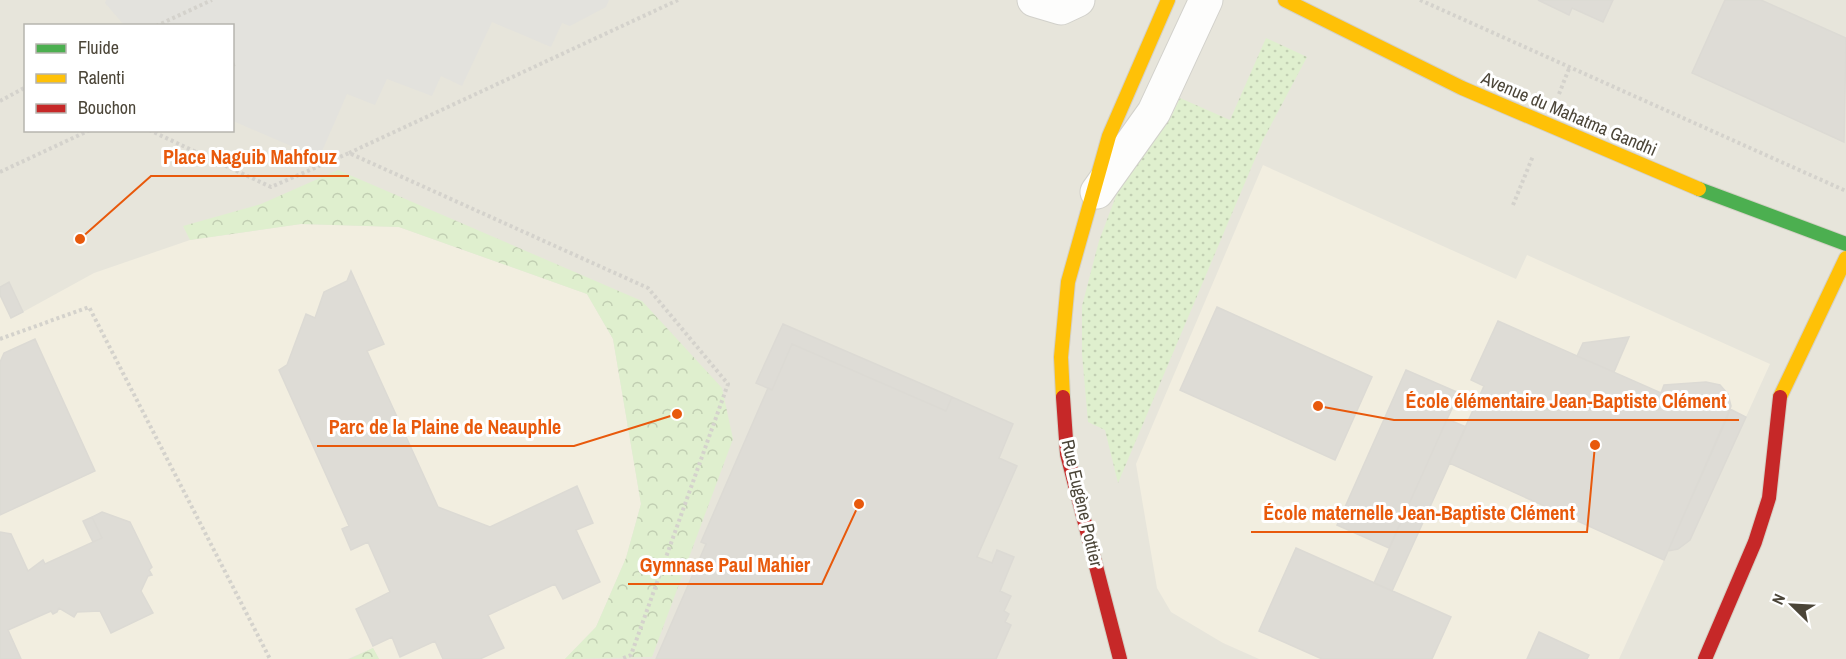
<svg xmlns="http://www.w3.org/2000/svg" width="1846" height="659" viewBox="0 0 1846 659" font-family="'Archivo Narrow',sans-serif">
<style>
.residential{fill:#e7e5db;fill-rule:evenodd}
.education{fill:#f2eee0}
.grass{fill:url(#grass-dots)}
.park{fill:url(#park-crowns)}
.parking{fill:#e3e2dd}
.building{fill:#dedcd6;stroke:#dcdad4;stroke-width:1.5}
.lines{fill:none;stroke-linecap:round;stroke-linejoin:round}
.street-casing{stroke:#d2d1cb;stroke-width:35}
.fast-casing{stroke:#d4d0c5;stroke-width:16}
.slow-casing{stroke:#d4d0c5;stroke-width:16}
.jam-casing{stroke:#d4d0c5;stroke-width:16}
.path{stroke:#d4d2cc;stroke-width:4;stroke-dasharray:3 3;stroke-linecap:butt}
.street{stroke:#fdfdfc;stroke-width:33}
.fast{stroke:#4caf50;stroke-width:14}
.slow{stroke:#ffc107;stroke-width:14}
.jam{stroke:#c62828;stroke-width:14}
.labels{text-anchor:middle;stroke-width:6;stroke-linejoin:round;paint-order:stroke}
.street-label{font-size:18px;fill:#4b4538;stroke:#fff}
.leader{fill:none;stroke:#e8590c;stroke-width:2}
.callout-dot{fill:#e8590c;stroke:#fff;stroke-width:2}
.callout-label{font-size:20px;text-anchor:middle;font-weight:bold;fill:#e8590c;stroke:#fff;stroke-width:6;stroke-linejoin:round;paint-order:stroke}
</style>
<defs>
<pattern id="grass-dots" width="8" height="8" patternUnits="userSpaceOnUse" patternTransform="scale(1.5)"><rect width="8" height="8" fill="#dfefce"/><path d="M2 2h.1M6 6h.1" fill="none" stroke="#c1ceb2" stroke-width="1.8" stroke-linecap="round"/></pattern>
<pattern id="park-crowns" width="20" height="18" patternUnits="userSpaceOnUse" patternTransform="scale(1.5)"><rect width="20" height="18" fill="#dfefce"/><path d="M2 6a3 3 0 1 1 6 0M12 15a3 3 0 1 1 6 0" fill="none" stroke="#c1ceb2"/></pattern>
</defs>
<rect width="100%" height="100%" fill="#f4f3ee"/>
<!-- residential -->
<path class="residential" d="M0,0H1846V659H0ZM26,26H232V130H26Z"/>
<!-- education -->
<path class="education" d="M1263,165L1516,279L1527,255L1770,364L1690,540L1678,549L1668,551L1619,659H1259L1223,643L1171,612L1157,588L1136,464Z
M301,224L399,227L587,294L613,339L641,504L626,558L596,627L565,659H379L373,648L348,659H0V288L9,282L23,312L94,273L190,240Z"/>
<!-- grass -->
<path class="grass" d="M1266,38L1307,57L1263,140L1118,483L1105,430L1088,422L1082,354V306L1099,241L1128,164L1171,117L1180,98L1230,120Z"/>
<!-- park -->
<path class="park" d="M338,170L642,301L722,388L733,439L652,657L565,659L596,627L626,558L641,504L613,339L587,294L399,227L301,224L190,240L183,226L261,204Z
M373,648L379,659H350Z"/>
<!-- parking -->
<path class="parking" d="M106,0H609L606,7L570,26L562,23L551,47L492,22L462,86L441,76L432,96L387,79L375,105L347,94L319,158L233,121L232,26L124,25L105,3Z"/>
<!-- building -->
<path class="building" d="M1538,0H1613L1603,22L1572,8L1569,15Z
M1725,0H1761L1846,38L1844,142L1692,73Z
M351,271L384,344L367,351L438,507L490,527L577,486L593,523L576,530L600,582L563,599L555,584L488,615L504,648L480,659H443L435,641L400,657L392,637L373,646L356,609L390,592L368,542L351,550L342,529L349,526L279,370L287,365L306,314L315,318L324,292L347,281Z
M9,282L23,312L11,318L0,295V287Z
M1217,307L1372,377L1335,460L1180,390Z
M1498,321L1661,393L1664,385L1706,382L1720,385L1728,394L1731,406L1727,418L1664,560L1449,463L1484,386L1471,380Z
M783,324L952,397L946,411L792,344L772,390L756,383Z
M1629,337L1614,372L1577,356L1583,343Z
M35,339L95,471L0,515V362L4,353Z
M792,344L946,411L952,397L1013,424L999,458L1017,466L977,557L992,563L997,550L1014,557L1000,591L1011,596L1004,611L1009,614L1005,622L1011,625L996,659H656L706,544L701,542L768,388L772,390Z
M1406,370L1459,393L1389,548L1337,525Z
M1730,409L1746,417L1690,540L1678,549L1668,551Z
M1447,419L1466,427L1392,591L1374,583Z
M102,512L130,522L152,567L149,570L152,575L148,576L141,591L153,613L111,633L100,611L77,612L74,617L59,608L57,612L53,614L51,611L8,630L21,659H0V532L11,534L28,571L43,560L45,564L102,538L92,517Z
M92,517L102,538L93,542L83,521Z
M1296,548L1451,617L1432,659H1322L1259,631Z
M1539,632L1589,655L1587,659H1527Z"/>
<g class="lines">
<!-- street casing -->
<g class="street-casing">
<path id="street" d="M1034,0L1061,8L1078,0
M1097,192L1154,112L1206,0"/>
</g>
<!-- fast casing -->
<g class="fast-casing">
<path id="fast" d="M1699,189L1846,244"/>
</g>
<!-- slow casing -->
<g class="slow-casing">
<path id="slow" d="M1285,0L1462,88L1699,189
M1063,397L1061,357L1068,282L1109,136L1168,0
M1780,397L1846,258"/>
</g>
<!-- jam casing -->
<g class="jam-casing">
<path id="jam" d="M1063,397L1067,454L1120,659
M1705,659L1755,542L1769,498L1780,397"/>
</g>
<!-- path -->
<path class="path" d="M1420,0L1846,191
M156,26L212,0
M232,65L235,64
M1559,94L1570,66
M0,101L26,87
M149,130L271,187L349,153L648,288L728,384L631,655L621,659
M349,153L678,0
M0,172L90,130
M1513,205L1533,156
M0,339L89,307L270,659"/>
<!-- street -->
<use href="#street" class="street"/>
<!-- fast -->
<use href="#fast" class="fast"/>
<!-- slow -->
<use href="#slow" class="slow"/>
<!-- jam -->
<use href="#jam" class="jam"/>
</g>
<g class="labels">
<!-- street labels -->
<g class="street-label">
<text transform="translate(1569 114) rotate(23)" y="6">Avenue du Mahatma Gandhi</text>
<text transform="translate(1082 503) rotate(77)" y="6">Rue Eugène Pottier</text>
</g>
</g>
<!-- callouts -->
<path class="leader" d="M80 239L151 176H349M1318 406L1394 420H1739M677 414L574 446H317M1595 445L1587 532H1251M859 504L822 584H628"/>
<g class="callout-dot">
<circle cx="80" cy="239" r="6"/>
<circle cx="1318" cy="406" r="6"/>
<circle cx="677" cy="414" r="6"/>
<circle cx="1595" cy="445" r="6"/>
<circle cx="859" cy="504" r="6"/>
</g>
<g class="callout-label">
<text x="250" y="164">Place Naguib Mahfouz</text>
<text x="1566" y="408">École élémentaire Jean-Baptiste Clément</text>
<text x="445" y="434">Parc de la Plaine de Neauphle</text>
<text x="1419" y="520">École maternelle Jean-Baptiste Clément</text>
<text x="725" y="572">Gymnase Paul Mahier</text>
</g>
<!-- legend -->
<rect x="24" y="24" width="210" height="108" fill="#ffffff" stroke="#b7b5af" stroke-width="1.5"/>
<rect x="36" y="44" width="30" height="9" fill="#4caf50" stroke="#b7b5af" stroke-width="1.5"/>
<text x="78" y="54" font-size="18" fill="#4b4538">Fluide</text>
<rect x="36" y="74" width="30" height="9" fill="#ffc107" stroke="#b7b5af" stroke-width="1.5"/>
<text x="78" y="84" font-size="18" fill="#4b4538">Ralenti</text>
<rect x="36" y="104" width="30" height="9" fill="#c62828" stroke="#b7b5af" stroke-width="1.5"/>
<text x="78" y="114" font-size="18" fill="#4b4538">Bouchon</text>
<!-- north arrow -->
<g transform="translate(1792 605) rotate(294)" stroke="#ffffff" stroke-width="4.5" paint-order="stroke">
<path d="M0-4.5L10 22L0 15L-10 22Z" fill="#4b4538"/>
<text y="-9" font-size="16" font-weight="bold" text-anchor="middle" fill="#4b4538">N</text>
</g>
</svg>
